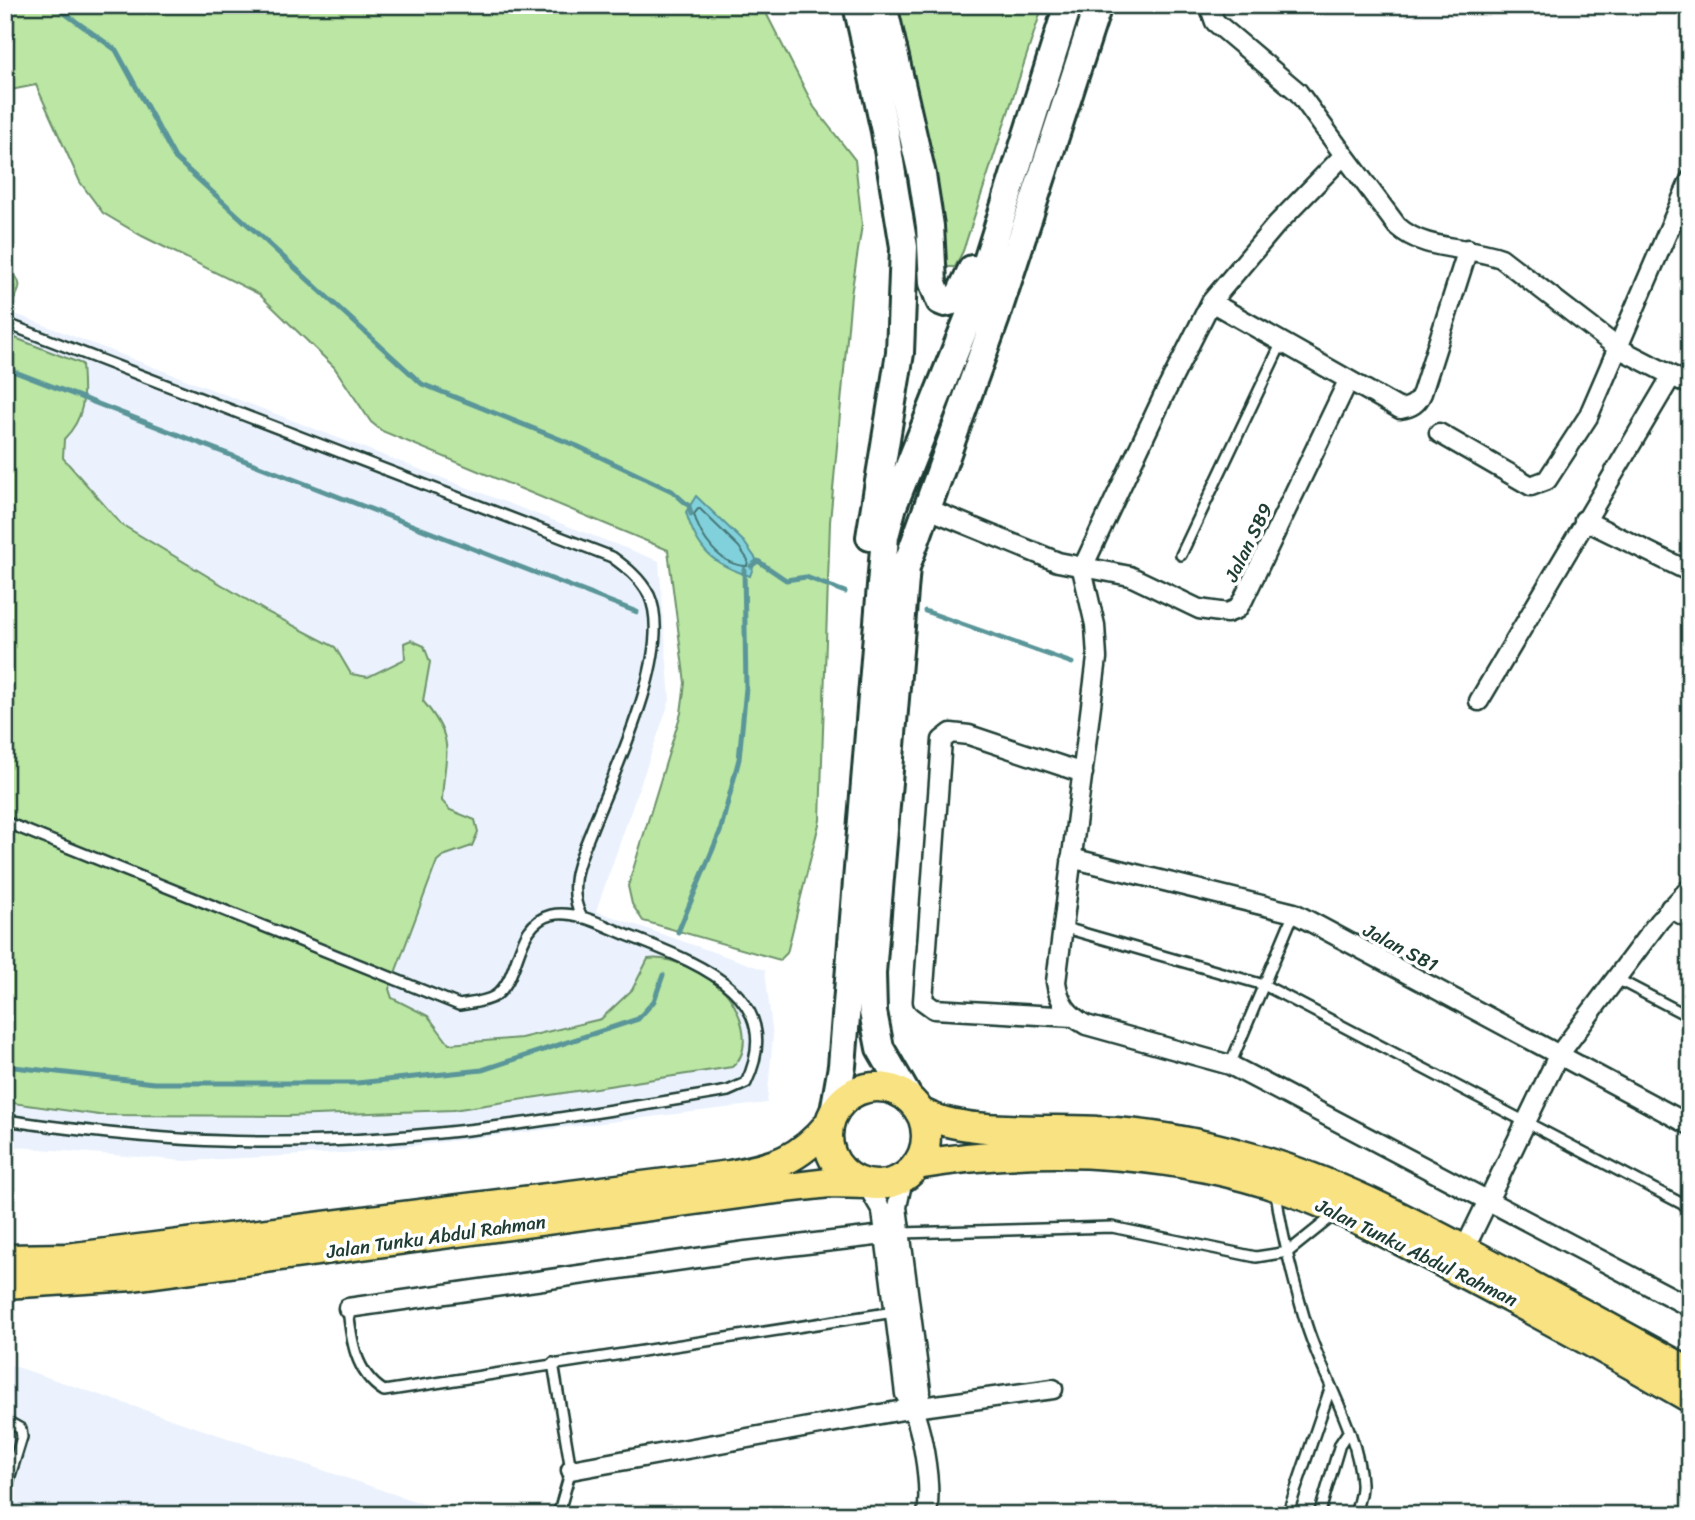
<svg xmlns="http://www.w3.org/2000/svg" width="1695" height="1520" viewBox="0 0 1695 1520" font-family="Sriracha,sans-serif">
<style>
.built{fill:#ebf2fd}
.green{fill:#bbe6a3;stroke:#6d926c;stroke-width:2}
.water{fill:#81d1dc;stroke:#5a9699;stroke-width:2}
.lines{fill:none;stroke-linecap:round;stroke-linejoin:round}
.shore{stroke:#467877;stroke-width:2}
.stream{stroke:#5a9699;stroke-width:5}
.lane-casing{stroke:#1f3d34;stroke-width:14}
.street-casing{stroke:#1f3d34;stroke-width:23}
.secondary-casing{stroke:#1f3d34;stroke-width:32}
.primary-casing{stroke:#1f3d34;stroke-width:33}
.lane{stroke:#fff;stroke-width:9}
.street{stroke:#fff;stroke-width:18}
.secondary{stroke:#fff;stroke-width:26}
.primary{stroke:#f8e281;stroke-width:28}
.labels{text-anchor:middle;stroke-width:7;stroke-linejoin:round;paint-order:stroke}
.street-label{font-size:19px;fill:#1f3d34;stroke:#fff}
</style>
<rect width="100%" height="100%" fill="#fff"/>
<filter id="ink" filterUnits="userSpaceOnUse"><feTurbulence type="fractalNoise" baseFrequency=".0143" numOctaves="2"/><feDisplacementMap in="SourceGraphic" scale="14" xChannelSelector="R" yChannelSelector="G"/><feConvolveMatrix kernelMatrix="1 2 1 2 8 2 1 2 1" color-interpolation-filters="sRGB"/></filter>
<g filter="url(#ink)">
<!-- built -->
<path class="built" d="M5,310L659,561L670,700L596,911L765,970L773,1037L767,1103L361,1152L185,1161L5,1146Z
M5,1363L456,1515H5Z"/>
<!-- green -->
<path class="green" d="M5,5H762L814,107L855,160L862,225L851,295L830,522L820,820L787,953L780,960L643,921L632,904L628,886L681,713L685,683L668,550L382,431L371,422L334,367L259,294L142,236L103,213L80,182L36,85L11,90L8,87L12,58L5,49Z
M893,5H1043L963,251L955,267H946L930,172Z
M5,265C24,281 23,288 9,307L5,305Z
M5,334L82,364C84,395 87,416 64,439L63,458L121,524L267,612L335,647L351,674L368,677L405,659L404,643L411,640L424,646L430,662L423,701C458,743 444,752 442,801L450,810L475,820L478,832L472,846L443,856L437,861L389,989L392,998L428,1016L449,1044L521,1038L601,1019L632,990L648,959C671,955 704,973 722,989C740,1005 755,1049 732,1067L453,1110L288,1116L99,1115L5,1102Z"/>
<!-- water -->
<path class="water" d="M696,496L744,542L756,559L750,576C712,564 697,550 686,512Z"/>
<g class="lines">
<!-- shore -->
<path class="shore" d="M699,508L739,547L748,560L747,566C720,566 700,537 694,514Z"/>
<!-- stream -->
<path class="stream" d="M53,5L116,50L175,158L422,384L577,446L672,491L689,506L691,514
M5,368L637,612
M751,566L758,561L786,580L806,577L845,592
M925,611L1072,663
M678,932L720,832L739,759L746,688L744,569
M5,1066L154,1083H357L482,1070L638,1019L654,1001L663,975"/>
<!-- lane casing -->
<g class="lane-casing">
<path id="lane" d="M5,323L612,557C627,568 640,578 649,595C675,650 612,776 591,831C579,861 566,887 582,918
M1181,555L1282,342
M5,822L459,1005C470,1003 486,1002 495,996C522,977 514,924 551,915C577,909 608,928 632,937C697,963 788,995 746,1083L728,1091C581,1116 418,1143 269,1142C180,1142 93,1133 5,1120
M1062,927L1264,985L1690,1208
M1617,979L1690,1017
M1230,1065L1294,913
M1276,1193C1282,1236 1293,1279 1305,1320C1319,1371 1359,1431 1361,1483C1362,1493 1357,1505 1355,1515
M901,1233L1112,1227L1256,1257L1288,1252L1334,1215
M348,1308C351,1339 355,1373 384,1391L894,1312
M553,1363L571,1470L558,1515
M5,1420L21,1429L22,1437L5,1492
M1287,1515L1330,1389
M1319,1515L1340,1444L1348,1432"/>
</g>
<!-- street casing -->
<g class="street-casing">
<path id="street" d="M1209,5L1215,22L1298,92L1344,155
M1211,302L1400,409C1412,407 1417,404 1422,393L1468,249
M1690,385L1618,348L1501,258C1466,245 1426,252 1397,226L1344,155L1276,225L1211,302L1163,397L1082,569L1095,625L1097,658L1056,982C1059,1003 1068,1015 1086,1025L1230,1065L1690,1307
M1439,433L1531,486L1547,480L1588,417L1690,180
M926,508L1058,562L1130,576L1199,609L1227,613L1237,609L1243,600L1348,381
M1584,520L1690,572
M1479,701L1671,377
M1071,858L1294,913L1690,1125
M1670,908L1690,919
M1073,1017L934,1009L923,1001L942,740L951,733L969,735L1083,773
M904,1174L897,1207L921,1391L914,1408
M866,1184L882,1211L905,1394C922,1420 932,1484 927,1515
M1464,1250L1558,1056L1659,921L1690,888
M348,1308L746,1251L884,1235
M571,1470L914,1408L1053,1389"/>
</g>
<!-- secondary casing -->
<g class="secondary-casing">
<path id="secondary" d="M857,5L885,131L904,247L900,353L870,537
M883,5L922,175L930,226L933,283L940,301L945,303L957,300L972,269
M910,1100L880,1048L873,1012L872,973L906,567L996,317L1098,5
M834,1112L842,1066L885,536L893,506L972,309L1068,5"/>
</g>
<!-- primary casing -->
<g class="primary-casing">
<path id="primary" d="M828 1136a49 49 0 1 1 98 0a49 49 0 1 1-98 0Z
M919,1111C959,1136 1050,1128 1097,1131C1150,1133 1202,1143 1253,1158C1332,1180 1404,1218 1476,1256C1547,1294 1619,1333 1690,1372
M916,1165C1046,1143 1190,1150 1314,1200C1366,1221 1417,1249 1466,1275C1542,1315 1616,1355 1690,1398
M5,1259L67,1258L730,1175C776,1166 798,1161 829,1124
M5,1284L133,1276L769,1190L829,1183L866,1184"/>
</g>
<!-- lane -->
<use href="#lane" class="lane"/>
<!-- street -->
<use href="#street" class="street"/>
<!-- secondary -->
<use href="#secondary" class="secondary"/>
<!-- primary -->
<use href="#primary" class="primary"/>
</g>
</g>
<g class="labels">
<!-- street labels -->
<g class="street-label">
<text transform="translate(1248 542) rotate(-64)" y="7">Jalan SB9</text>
<text transform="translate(1401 947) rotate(28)" y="7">Jalan SB1</text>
<text transform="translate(436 1236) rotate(-8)" y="7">Jalan Tunku Abdul Rahman</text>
<text transform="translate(1417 1252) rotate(26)" y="7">Jalan Tunku Abdul Rahman</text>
</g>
</g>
<!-- margin -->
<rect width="1695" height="1520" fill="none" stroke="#fff" stroke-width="28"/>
<rect x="14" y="14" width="1667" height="1492" fill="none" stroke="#1f3d34" stroke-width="2.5" filter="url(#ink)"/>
</svg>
